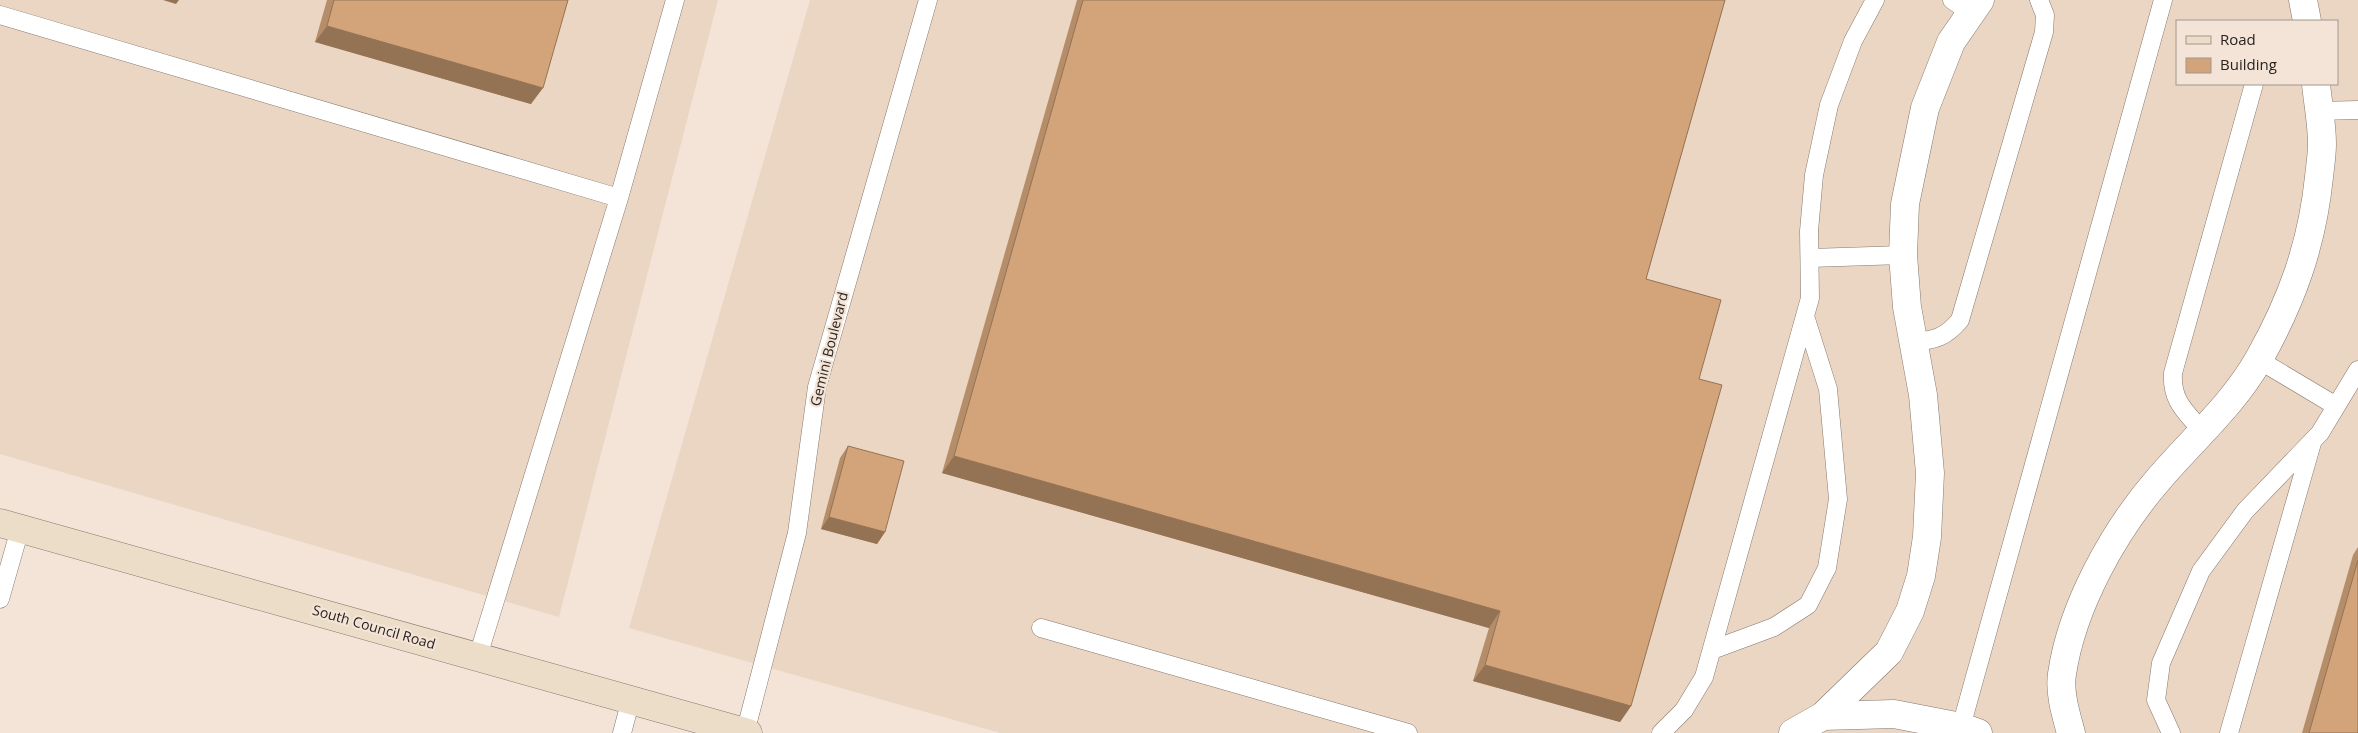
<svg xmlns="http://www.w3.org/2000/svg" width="2358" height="733" viewBox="0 0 2358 733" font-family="'Open Sans',sans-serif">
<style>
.built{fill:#ebd6c4;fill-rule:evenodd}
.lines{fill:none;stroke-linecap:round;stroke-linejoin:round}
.service-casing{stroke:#86786d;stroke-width:19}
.minor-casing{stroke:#86786d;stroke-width:29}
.secondary-casing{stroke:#86786d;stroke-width:29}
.service{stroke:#fff;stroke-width:18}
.minor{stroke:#fff;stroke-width:28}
.secondary{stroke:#ebddc8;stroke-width:28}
.wall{fill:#b58d69}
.shaded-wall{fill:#947355}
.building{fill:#d3a47a;stroke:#947355}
.labels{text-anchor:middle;stroke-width:4.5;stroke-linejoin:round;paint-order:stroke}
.street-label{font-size:14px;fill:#28231e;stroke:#f3e4d7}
</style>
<rect width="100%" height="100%" fill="#f3e4d7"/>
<!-- built -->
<path class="built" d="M0,0H718L559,617L0,454Z
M810,0H2358V733H1000L629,628ZM2177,21H2337V84H2177Z"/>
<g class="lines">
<!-- service casing -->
<g class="service-casing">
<path id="service" d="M1952,0L1971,13
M0,15L619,198
M2318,111L2358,110
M1810,258L1903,255
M1914,342C1935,340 1946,337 1960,320L2044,32L2045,15L2039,0
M2259,360L2336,406
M2203,432C2186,412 2171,401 2173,373L2254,84
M0,599L20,529
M1041,628L1408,733
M1712,650L1774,627L1808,605L1827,568L1838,499L1828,389L1805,316
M478,656L619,198L675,0
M1961,727L2163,0
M622,733L631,699
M745,733L797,533L817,387L928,0
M1661,733L1684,710L1704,677L1810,298L1809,231L1814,175L1829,105L1853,41L1875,0
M2171,733L2156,700L2161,663L2201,571L2245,511L2320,433L2358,370
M2229,733L2312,443"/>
</g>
<!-- minor casing -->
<g class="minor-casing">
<path id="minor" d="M2303,0L2307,21
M1823,716L1889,652L1910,611L1921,576L1927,537L1930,473L1923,395L1907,307L1903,255L1905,204L1925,108L1951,42L1980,0
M1793,733L1823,716L1894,714L1961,727L1978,733
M2071,733C2066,715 2059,692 2062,674C2072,606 2114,531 2158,480C2192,440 2233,405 2259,359C2292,300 2312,245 2319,177C2320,167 2322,155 2322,144C2322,124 2318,104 2316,84"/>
</g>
<!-- secondary casing -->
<g class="secondary-casing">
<path id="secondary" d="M0,523L748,733"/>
</g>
<!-- service -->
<use href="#service" class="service"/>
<!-- minor -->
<use href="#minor" class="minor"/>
<!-- secondary -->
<use href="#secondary" class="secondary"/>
</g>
<!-- wall -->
<path class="wall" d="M327,0H568L531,104L315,42Z
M1077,0H1725L1646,279L1699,379L1631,706L1620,722L1473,681L1489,628L942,473Z
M848,446L885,532L877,544L821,529L840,458Z
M2358,547V733H2302L2353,555Z"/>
<!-- shaded-wall -->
<path class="shaded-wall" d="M163,0H179L176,4Z
M327,26L543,88L531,104L315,42Z
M954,456L1500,611L1489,628L942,473Z
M829,517L885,532L877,544L821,529Z
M1485,665L1631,706L1620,722L1473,681Z"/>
<!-- building -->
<path class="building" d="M334,0H568L543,88L327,26Z
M1083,0H1725L1646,279L1721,300L1699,379L1722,385L1631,706L1485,665L1500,611L954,456Z
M848,446L904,461L885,532L829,517Z
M2358,560V733H2309Z"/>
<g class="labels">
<!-- street labels -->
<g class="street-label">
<text transform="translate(829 349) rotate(-76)" y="5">Gemini Boulevard</text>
<text transform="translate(374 627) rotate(16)" y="5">South Council Road</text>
</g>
</g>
<!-- legend -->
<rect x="2176" y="20" width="162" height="65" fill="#f3e4d7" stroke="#a2978d"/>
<rect x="2186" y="36" width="25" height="8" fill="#ebddc8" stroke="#a2978d"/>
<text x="2220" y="45" font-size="15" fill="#28231e">Road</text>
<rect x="2186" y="58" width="25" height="15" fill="#d3a47a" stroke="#a2978d"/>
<text x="2220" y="70" font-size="15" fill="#28231e">Building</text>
</svg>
